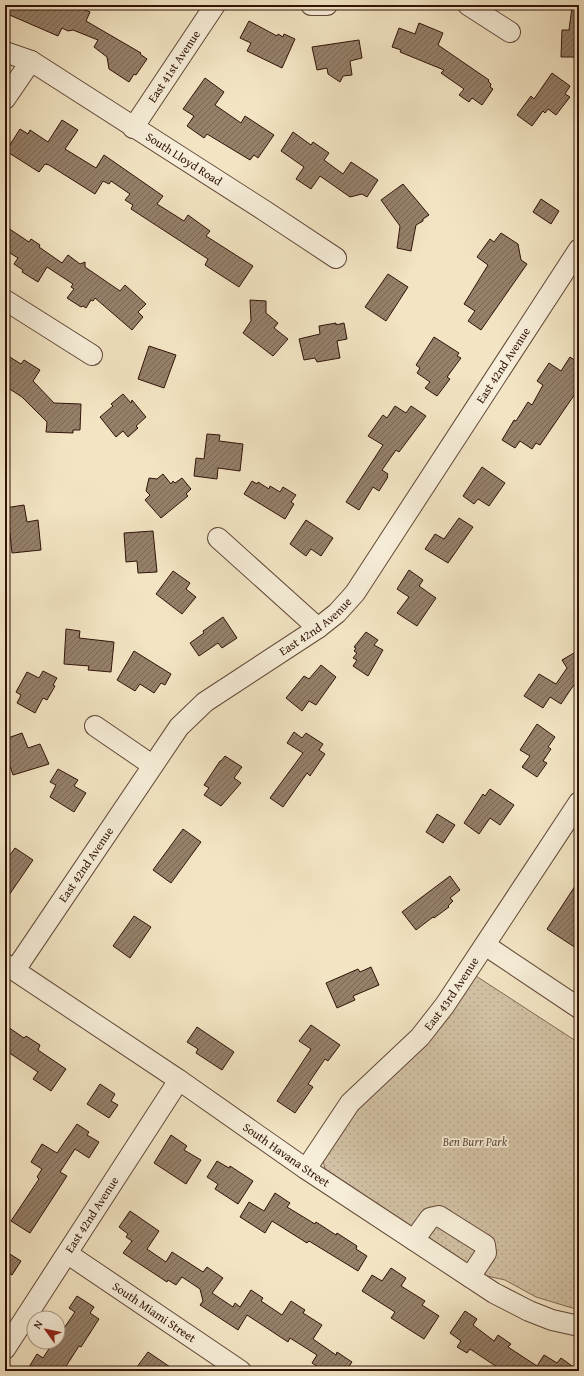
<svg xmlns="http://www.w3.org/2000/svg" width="584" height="1376" viewBox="0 0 584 1376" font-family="'Gentium Book Plus',serif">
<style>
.park{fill:url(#park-dots);stroke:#816a56}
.building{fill:url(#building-hatch);stroke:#301308}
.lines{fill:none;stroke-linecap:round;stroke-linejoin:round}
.minor-casing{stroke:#614837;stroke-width:22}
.minor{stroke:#f7eed9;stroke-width:20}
.labels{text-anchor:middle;stroke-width:3.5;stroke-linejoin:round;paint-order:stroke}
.street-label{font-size:12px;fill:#301308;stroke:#f7eed9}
.park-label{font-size:12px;font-style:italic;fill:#614737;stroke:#f7eed9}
</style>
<defs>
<pattern id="park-dots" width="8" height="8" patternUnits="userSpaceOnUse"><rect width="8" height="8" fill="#d2c1a4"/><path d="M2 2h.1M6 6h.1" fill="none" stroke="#b5a58c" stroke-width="1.8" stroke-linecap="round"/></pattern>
<pattern id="building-hatch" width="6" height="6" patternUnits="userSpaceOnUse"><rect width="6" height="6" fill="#95806a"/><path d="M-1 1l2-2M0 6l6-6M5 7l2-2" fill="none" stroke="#7a6855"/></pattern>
</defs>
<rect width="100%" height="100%" fill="#f3e5c4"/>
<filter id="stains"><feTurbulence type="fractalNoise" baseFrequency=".005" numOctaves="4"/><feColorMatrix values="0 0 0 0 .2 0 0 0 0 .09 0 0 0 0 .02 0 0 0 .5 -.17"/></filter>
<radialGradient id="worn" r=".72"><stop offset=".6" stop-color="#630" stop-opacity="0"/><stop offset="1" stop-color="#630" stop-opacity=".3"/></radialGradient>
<!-- park -->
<path class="park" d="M476,976L579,1043V1310L536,1297L505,1280L487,1276L325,1169L323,1161L357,1110L422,1049L444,1023Z"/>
<!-- building -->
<path class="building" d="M5,5H73L90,12L86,21L141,53L140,54L147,59L136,75L134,74L129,82L109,69L107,57L94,47L98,40L73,30L68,31L62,28L58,36L5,13Z
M572,7L579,8V57H561L562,30H569Z
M249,21L277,36L278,34L283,37L284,34L295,39L282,68L247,51L251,43L240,38Z
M419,23L443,33L438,45L489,80L488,81L491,84L490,87L493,89L482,105L472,98L469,102L459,95L464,89L441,73L444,70L400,52L401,50L392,47L399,28L415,34Z
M359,40L362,58L350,61L352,75L343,76L340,82L328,74L327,68L317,70L312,47Z
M552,73L570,86L565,94L570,97L556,115L548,109L545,113L543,111L532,126L517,115L531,96L534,99Z
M205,78L224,92L215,105L241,123L245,116L274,135L258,158L254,155L250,160L207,134L204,138L187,126L194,116L183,109Z
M62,120L78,130L65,149L96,168L104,155L163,196L157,204L184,221L188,215L210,231L206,236L253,266L239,287L205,265L208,259L131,209L133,205L125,200L130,194L111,181L109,184L103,181L95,194L49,165L45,164L39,172L6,151L20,129L28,134L30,130L48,142Z
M293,132L311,145L313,142L329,153L324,160L343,174L351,162L378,180L367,197L362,194L350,197L320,176L311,189L296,179L304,167L281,151Z
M403,184L429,215L423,219V221L416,225L411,251L397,248L400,226L381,200Z
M541,199L559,211L551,224L533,212Z
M5,226L29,242L31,239L40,245L39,247L62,263L68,255L80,264L85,262V267L120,291L125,285L146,304L138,312L143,317L132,330L95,298L93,301L91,300L86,308L83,306L81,307L67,298L74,289L71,287L73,284L47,267L38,282L22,272L23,270L14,264L18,258L5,250Z
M501,233L518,244L521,260L527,264L481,330L468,321L475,311L464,304L488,265L477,257L490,239L494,242Z
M388,274L408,287L386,321L365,307Z
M250,300L266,301V313L278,323L274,328L288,339L273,356L243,333L251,321Z
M336,323V325L344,323L347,339L337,341L340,358L317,362L315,358L304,360L299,339L320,334L319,326Z
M434,337L459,353L457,356L461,358L447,377L450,379L437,396L425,388L430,382L417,373L420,368L416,365Z
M149,346L176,355L164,388L138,379Z
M5,354L21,364L24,360L40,370L33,381L54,403L81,404L80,430H73V433L46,432L47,422L22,397L5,386Z
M570,357L579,363V388L540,445L536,443L532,449L520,441L515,448L502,440L514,420L516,421L528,402L532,405L543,385L537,381L549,363L561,371Z
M123,394L131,403L132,400L146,417L136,426L138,428L128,437L123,431L116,437L100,417L113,406L111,404Z
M395,406L406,413L411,406L426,416L399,452L396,450L382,470L388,474L387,476L388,477L379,491L373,487L359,510L346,502L383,445L368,436L383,415L387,418Z
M207,434L220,435L219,441L243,444L240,471L218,468L217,479L194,476L196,458L204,459Z
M482,467L505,483L489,506L478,499L474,504L463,496Z
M163,474L171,484L173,481L175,483L182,478L191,489L186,494L188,496L161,518L145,500L150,495L146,491L149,478L157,479Z
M252,481L257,484L258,482L269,489L270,486L280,492L283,487L296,495L291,502L294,504L285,519L244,494Z
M24,505L27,522L38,520L41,550L12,553L9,525L6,526L5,508Z
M459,518L473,527L448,563L425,549L435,534L444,539Z
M306,520L333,538L321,556L311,549L306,556L290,544Z
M153,531L157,572L138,573L137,561L126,562L124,533Z
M409,570L423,580L419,586L436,598L417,626L397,613L409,597L397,589Z
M173,571L190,583L186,589L196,597L182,614L156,594Z
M223,617L237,638L222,648L218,643L199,656L190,643L204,633L203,631Z
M66,629L80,631L79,638L114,642L111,672L88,670L89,666L64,664Z
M366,632L378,640L374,645L383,650L368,676L353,666L357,660L353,658L357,653L354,651L356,648L354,647Z
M579,650V686L577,683L573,686L561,704L550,697L543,708L524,696L539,674L556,684L567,668L562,660Z
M134,651L171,674L165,685L161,683L154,693L140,684L135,691L117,680Z
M321,665L336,677L316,705L309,701L302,711L286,698L304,676L309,679Z
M43,671L57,678L53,685L55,686L47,700L43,698L35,713L17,703L21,695L16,692L27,672L39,678Z
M537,724L555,737L548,747L551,749L543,761L547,763L537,777L522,767L530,756L520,750Z
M294,732L302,738L306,733L323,744L319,750L325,754L310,776L307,773L283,807L270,798L303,753L287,743Z
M22,733L28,748L40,744L49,764L13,775L5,752V739Z
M225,756L242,767L234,778L241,783L221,806L204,795L209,788L204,785L220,761H221Z
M58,769L78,780L74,786L86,793L74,812L50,797L56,785L50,782Z
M490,789L514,805L500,825L490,818L479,834L464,823L483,794L485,796Z
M437,814L455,825L443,843L426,832Z
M183,829L201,842L171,883L153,870Z
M15,848L33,860L5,901V862Z
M450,876L460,890L450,898L453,901L448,906L449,907L434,918L433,917L416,930L402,912Z
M579,880V950L547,929Z
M134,916L151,927L130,958L113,946Z
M371,967L379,985L353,996L355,1000L337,1008L326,983L358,969L360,972Z
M5,1025L24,1038L26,1036L40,1045L38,1050L66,1069L51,1091L33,1079L38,1072L5,1050Z
M311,1025L340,1045L328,1061L325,1059L308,1084L313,1087L295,1113L277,1101L311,1049L299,1041Z
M197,1027L234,1052L222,1070L196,1053L198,1049L187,1042Z
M100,1084L115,1094L111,1101L118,1105L109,1118L87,1104Z
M77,1124L89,1132L87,1135L99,1142L89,1158L75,1149L60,1172L67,1176L30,1233L11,1221L39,1179L37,1177L42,1169L31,1162L42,1144L57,1153Z
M171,1135L187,1146L184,1150L201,1160L186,1184L154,1163Z
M217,1161L229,1168L230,1166L253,1181L238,1204L215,1189L218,1184L207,1177Z
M275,1193L290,1203L287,1207L315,1224L316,1222L336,1235L337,1233L357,1246L356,1249L367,1256L358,1271L309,1241L307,1243L272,1221L265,1233L240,1217L249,1202L264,1211Z
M130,1211L159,1231L147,1249L166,1262L172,1252L203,1272L207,1267L223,1278L212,1293L233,1307L235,1303L240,1307L251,1290L263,1298L261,1301L282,1315L291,1301L305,1310L303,1313L322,1325L313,1339L336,1355L337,1352L352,1362L346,1371H324L312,1363L317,1355L290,1338L288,1342L247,1315L238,1330L200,1305L203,1301L200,1289L182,1277L176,1285L168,1280L167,1282L123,1253L132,1241L126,1237L128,1234L119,1227Z
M5,1251L21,1261L12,1275L5,1270Z
M391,1268L406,1278L401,1286L425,1301L422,1305L439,1316L424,1339L391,1318L395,1312L362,1291L372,1275L382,1281Z
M77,1296L94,1307L90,1313L99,1319L81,1347L79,1346L63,1371H35L29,1367L37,1354L43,1358L52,1344L58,1342V1337L75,1312L69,1308Z
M465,1311L477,1319L473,1325L494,1341L498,1335L511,1344L508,1347L537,1366L544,1355L557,1363L561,1358L579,1371H503L470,1349L467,1353L457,1347L461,1341L450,1333Z
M148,1352L176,1371H134Z"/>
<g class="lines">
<!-- minor casing -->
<g class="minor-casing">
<g id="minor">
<path d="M311,5H327"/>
<path d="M468,5L510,32"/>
<path id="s1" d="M5,52L31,61L265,211L336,258"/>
<path d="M5,99L31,61"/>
<path id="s2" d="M133,128L215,5"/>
<path d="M5,300L92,355"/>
<path d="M218,538L318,628"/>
<path d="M95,726L152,765"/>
<path d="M485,945L579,1008"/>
<path id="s3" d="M5,964L179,1080L306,1169L494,1293L529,1311L552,1320L579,1326"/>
<path id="s4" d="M15,970L179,727L205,702L318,628L337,613L355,593L579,249"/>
<path id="s5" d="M306,1169L350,1103L420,1037L445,1005L579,802"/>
<path d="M414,1240L430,1218L439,1216L485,1245L486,1253L470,1277"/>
<path id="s6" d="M68,1254L241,1371"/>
<path id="s7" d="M5,1349L179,1080"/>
</g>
</g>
<!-- minor -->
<use href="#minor" class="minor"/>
</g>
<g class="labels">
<!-- street labels -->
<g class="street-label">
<text dy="4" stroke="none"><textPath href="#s2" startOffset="74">East 41st Avenue</textPath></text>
<text dy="4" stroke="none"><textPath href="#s1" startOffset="209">South Lloyd Road</textPath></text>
<text dy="4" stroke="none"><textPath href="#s4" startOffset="787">East 42nd Avenue</textPath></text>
<text dy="4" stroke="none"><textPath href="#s4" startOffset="463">East 42nd Avenue</textPath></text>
<text dy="4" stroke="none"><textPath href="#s4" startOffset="127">East 42nd Avenue</textPath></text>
<text dy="4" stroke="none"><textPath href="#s5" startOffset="229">East 43rd Avenue</textPath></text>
<text dy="4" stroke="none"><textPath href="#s3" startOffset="340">South Havana Street</textPath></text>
<text dy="4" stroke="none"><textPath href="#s7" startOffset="160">East 42nd Avenue</textPath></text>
<text dy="4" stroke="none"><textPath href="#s6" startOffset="104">South Miami Street</textPath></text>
</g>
<!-- park labels -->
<g class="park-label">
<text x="475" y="1146">Ben Burr Park</text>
</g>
</g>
<!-- margin -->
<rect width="584" height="1376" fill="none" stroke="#f3e5c4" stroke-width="20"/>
<rect x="6" y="6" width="572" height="1364" fill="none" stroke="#301308" stroke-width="2"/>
<rect x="10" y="10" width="564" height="1356" fill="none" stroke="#301308"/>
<!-- north arrow -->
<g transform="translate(46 1330) rotate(303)"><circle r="19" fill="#f7eed9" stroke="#a79685"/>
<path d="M0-3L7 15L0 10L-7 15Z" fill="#8f2418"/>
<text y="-6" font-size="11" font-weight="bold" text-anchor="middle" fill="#301308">N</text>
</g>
<rect width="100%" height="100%" filter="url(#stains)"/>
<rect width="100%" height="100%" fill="url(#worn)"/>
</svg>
